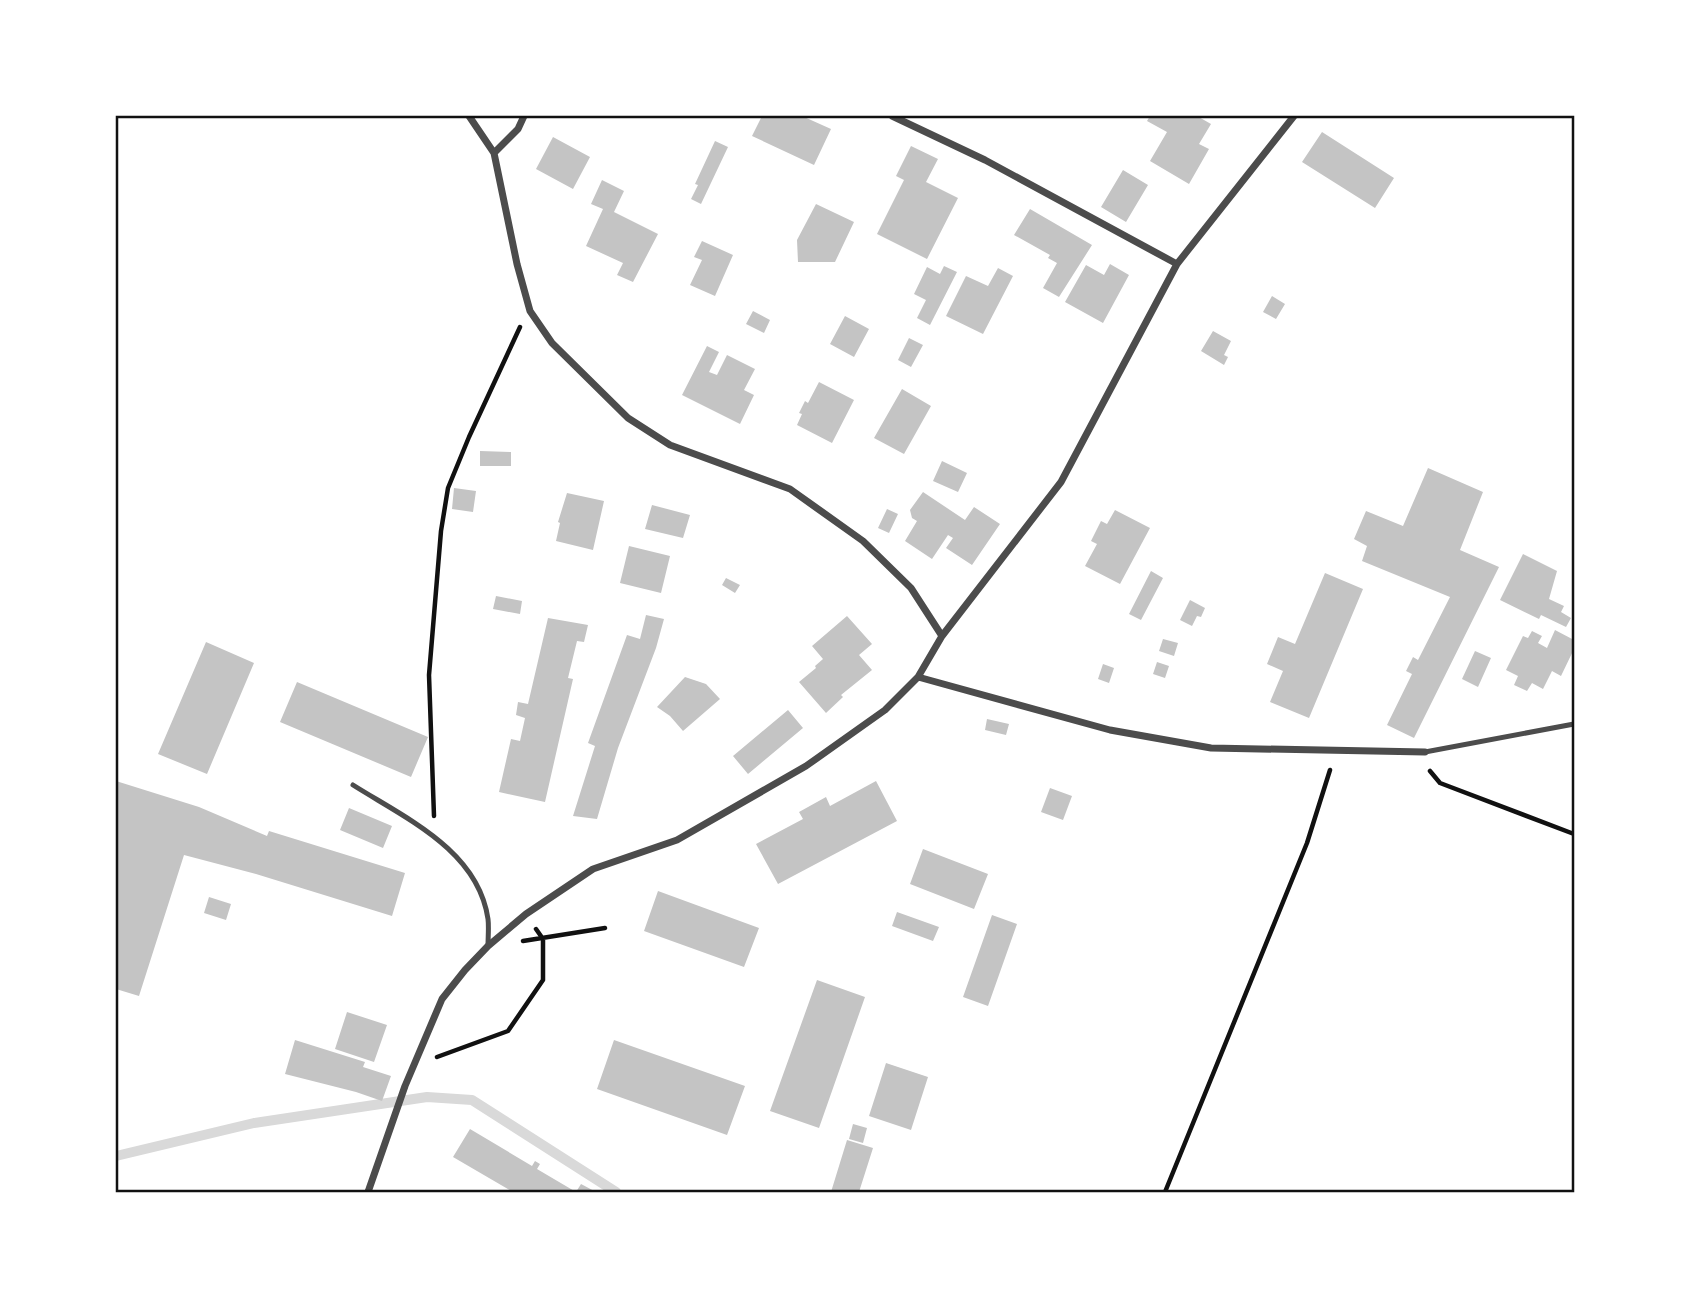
<svg xmlns="http://www.w3.org/2000/svg" width="1690" height="1308" viewBox="0 0 1690 1308" font-family="'Crimson Pro',serif">
<style>
.lines{fill:none;stroke-linecap:round;stroke-linejoin:round}
.stream{stroke:#d9d9d9;stroke-width:10}
.building{fill:#c4c4c4}
.path{stroke:#111;stroke-width:4.5}
.service{stroke:#4c4c4c;stroke-width:5}
.minor{stroke:#4c4c4c;stroke-width:7}
.neatline{fill:none;stroke:#111;stroke-width:2.5}
</style>
<rect width="100%" height="100%" fill="#fff"/>
<g class="lines">
<!-- stream -->
<path class="stream" d="M116,1156L254,1123L427,1097L472,1100L616,1192"/>
</g>
<!-- building -->
<path class="building" d="M762,116H802L831,129L814,165L752,136Z
M1150,116H1197L1211,124L1199,144L1209,149L1189,184L1150,161L1167,132L1147,121Z
M1322,132L1394,178L1375,208L1302,162Z
M553,137L590,157L573,189L536,169Z
M715,141L728,147L701,204L691,199L698,185L695,184Z
M911,146L938,159L926,182L958,198L927,259L877,234L904,180L896,176Z
M1123,170L1148,185L1126,222L1101,207Z
M602,180L624,191L614,212L658,234L633,282L617,275L623,263L586,246L603,209L591,204Z
M816,204L854,222L835,262H798L797,240Z
M1030,209L1092,245L1059,297L1043,288L1057,263L1048,258L1050,255L1014,235Z
M702,241L733,255L715,296L690,285L702,260L694,257Z
M1110,264L1129,275L1103,323L1065,302L1086,265L1104,275Z
M944,266L957,272L930,325L917,318L926,300L914,294L927,267L940,274Z
M998,268L1013,276L983,334L946,316L966,276L988,286Z
M1272,296L1285,304L1276,319L1263,312Z
M753,311L770,320L764,333L746,324Z
M845,316L869,329L854,357L830,344Z
M1213,331L1231,341L1224,355L1228,357L1224,365L1201,351Z
M909,338L923,345L911,367L898,360Z
M707,346L719,352L709,372L717,375L727,355L755,369L744,390L754,395L740,424L682,395Z
M819,382L854,400L832,443L797,425L802,414L799,413L805,401L808,403Z
M902,389L931,406L904,454L874,438Z
M480,451L511,452V466H480Z
M942,461L967,473L958,492L933,481Z
M1428,468L1483,492L1460,550L1499,567L1414,738L1387,725L1412,674L1406,671L1413,657L1418,660L1450,597L1362,561L1367,546L1354,539L1366,511L1403,526Z
M454,488L476,491L473,512L452,509Z
M923,492L965,520L974,507L1000,524L972,565L946,548L953,538L948,535L932,559L905,541L917,521L912,518L910,510Z
M567,493L604,501L593,550L556,541L560,523L558,522Z
M652,505L690,515L683,538L645,529Z
M887,509L898,514L889,533L878,528Z
M1115,510L1150,528L1120,584L1085,566L1097,544L1091,541L1101,521L1107,524Z
M629,546L670,556L661,593L620,583Z
M1523,554L1557,571L1549,599L1564,606L1561,612L1571,618L1566,627L1541,615L1539,619L1500,600Z
M1151,571L1163,578L1141,620L1129,614Z
M1325,573L1363,589L1309,718L1270,702L1283,671L1267,664L1278,637L1295,644Z
M726,578L740,585L735,593L722,585Z
M496,596L522,601L520,614L493,609Z
M1190,600L1205,608L1201,617L1197,616L1192,626L1180,620Z
M646,615L664,619L656,648L618,748L597,819L573,816L595,746L588,743L627,635L640,639Z
M847,616L872,644L859,655L872,670L841,695L843,697L826,713L799,682L816,668L815,666L823,659L812,646Z
M548,618L588,625L584,642L577,641L568,678L573,679L545,802L499,792L511,739L520,741L525,718L516,715L518,702L528,704Z
M1555,630L1574,640V649L1561,676L1552,671L1543,689L1532,683L1527,691L1514,685L1518,676L1506,670L1523,636L1528,638L1532,631L1542,636L1538,643L1547,648Z
M1163,639L1178,643L1174,656L1159,651Z
M206,642L254,663L207,774L158,754Z
M1475,651L1491,658L1478,687L1462,679Z
M1157,662L1169,666L1165,678L1153,674Z
M1103,664L1114,668L1109,683L1098,679Z
M685,677L706,684L720,699L683,731L670,716L657,707Z
M297,682L428,737L411,777L280,722Z
M788,710L803,728L748,774L733,756Z
M987,719L1009,724L1006,735L985,730Z
M116,781L199,807L267,836L269,831L405,873L392,916L256,874L184,855L139,996L116,989Z
M876,781L897,821L778,884L756,844L803,819L799,812L826,797L830,806Z
M1050,788L1072,796L1063,820L1041,812Z
M349,808L392,826L383,848L340,830Z
M923,849L988,874L974,909L910,884Z
M658,891L759,928L744,967L644,931Z
M209,897L231,904L226,920L204,913Z
M897,912L939,927L933,941L892,926Z
M992,915L1017,924L988,1006L963,997Z
M817,980L865,997L819,1128L770,1111Z
M347,1012L387,1025L374,1062L335,1049Z
M295,1040L365,1062L363,1067L391,1076L382,1101L356,1092L285,1074Z
M614,1040L745,1086L727,1135L597,1089Z
M886,1063L928,1077L911,1130L869,1116Z
M853,1124L867,1128L863,1143L849,1139Z
M470,1129L532,1166L535,1161L540,1164L537,1169L576,1192L581,1184L596,1192H513L453,1157Z
M847,1140L873,1148L859,1192H831Z"/>
<g class="lines">
<!-- path -->
<path class="path" d="M1430,771L1440,783L1574,834
M434,816L429,675L441,531L448,488L469,437L520,327
M523,941L605,928
M437,1057L508,1031L543,980V939L536,929
M1165,1192L1307,843L1330,770"/>
<!-- service -->
<path class="service" d="M1425,752L1574,724
M353,785C405,818 478,850 488,919C489,927 488,937 488,946"/>
<!-- minor -->
<path class="minor" d="M469,116L494,153L517,264L530,311L552,343L628,418L670,445L790,489L863,541L911,588L942,636
M892,116L985,160L1177,264
M494,153L518,129L524,116
M918,677L1110,730L1211,748L1425,752
M368,1192L405,1086L442,999L465,970L488,946L526,914L593,869L677,840L806,766L885,710L918,677L942,636L1061,482L1177,264L1294,116"/>
</g>
<!-- border -->
<rect width="1690" height="1308" fill="none" stroke="#ffffff" stroke-width="234"/>
<rect x="117" y="117" width="1456" height="1074" class="neatline"/>
</svg>
